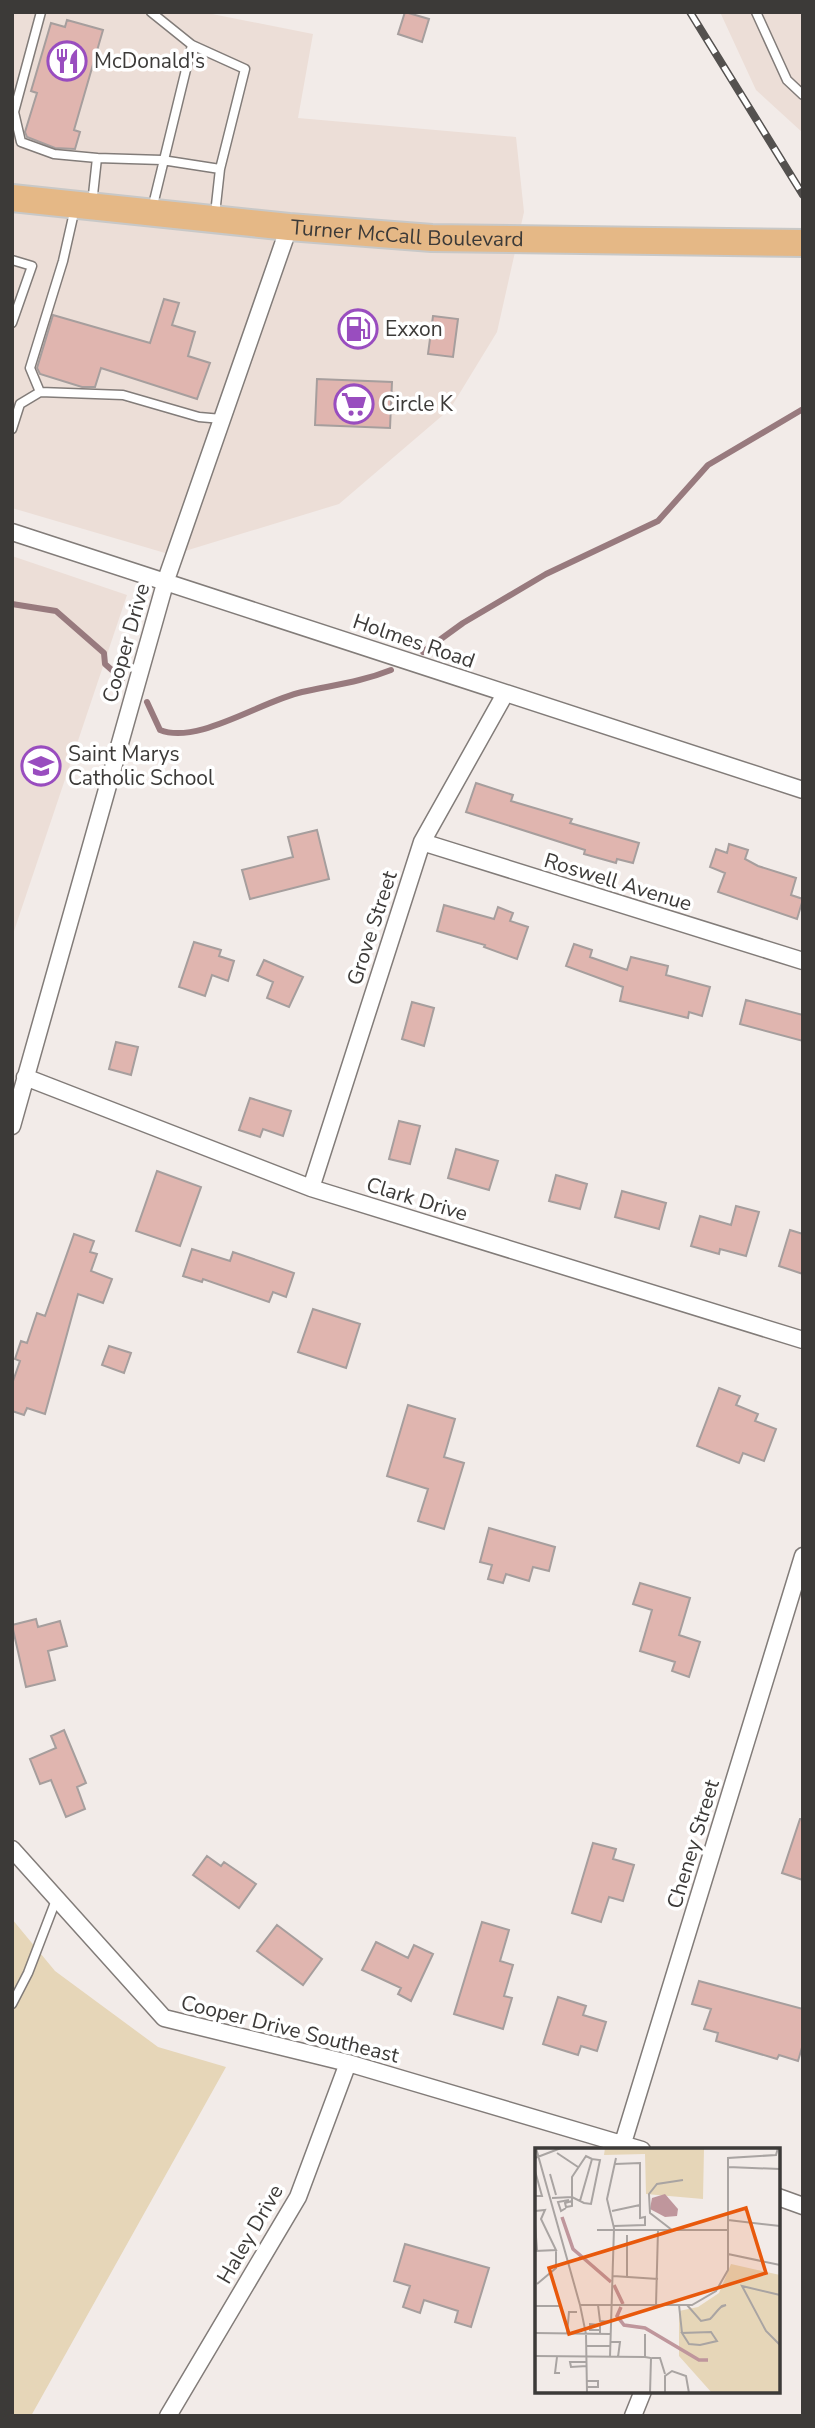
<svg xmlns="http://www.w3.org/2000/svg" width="815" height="2428" viewBox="0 0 815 2428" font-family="'Nunito Sans',sans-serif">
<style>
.built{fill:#ecded7}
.green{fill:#e6d6b8}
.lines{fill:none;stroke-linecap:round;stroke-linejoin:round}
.stream{stroke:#987a7e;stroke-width:6}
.building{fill:#e0b5af;stroke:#a69e9d;stroke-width:2}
.service-casing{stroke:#827c79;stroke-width:11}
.minor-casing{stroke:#827c79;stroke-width:19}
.primary-casing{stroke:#c8c8c7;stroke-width:30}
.service{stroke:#fff;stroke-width:8}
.minor{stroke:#fff;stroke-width:16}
.primary{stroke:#e5b886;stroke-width:26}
.rail-casing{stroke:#54514f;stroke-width:8}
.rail{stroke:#fff;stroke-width:5;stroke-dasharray:16;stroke-linecap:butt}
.labels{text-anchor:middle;stroke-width:7;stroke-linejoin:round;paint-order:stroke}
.poi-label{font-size:21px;fill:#3c3a38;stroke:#fff;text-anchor:start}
.street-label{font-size:21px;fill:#3c3a38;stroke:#fff}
.inset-river{fill:none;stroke:#bf969c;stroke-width:3.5}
.inset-road{fill:none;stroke:#a9a4a2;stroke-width:2}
.view{fill:#e8590c;fill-opacity:0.15;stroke:#e8590c;stroke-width:3.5}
.inset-edge{fill:none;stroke:#3c3a38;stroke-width:3.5}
</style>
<rect width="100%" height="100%" fill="#f2ebe8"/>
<!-- built -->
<path class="built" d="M12,12H202L313,34L298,118L516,137L524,212L497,332L450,409L339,504L172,555L12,508Z
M720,12H803V133L756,90Z
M12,556L127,595L12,937Z"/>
<!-- green -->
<path class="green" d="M12,1919L55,1971L158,2047L226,2067L31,2416H12Z"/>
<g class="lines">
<!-- stream -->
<path class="stream" d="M12,604L56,611L104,653L105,664L122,679
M423,652L463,623L546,574L658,521L708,465L803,409
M147,702L160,730C198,745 261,701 302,692C333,685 361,682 391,670"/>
</g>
<!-- building -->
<path class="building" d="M405,12L429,19L422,42L398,34Z
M67,20L103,30L74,130L80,132L75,149L55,148L27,137L25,132L37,93L31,91L51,23L65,27Z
M164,299L179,303L172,325L195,332L188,356L210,363L197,399L101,368L95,387H82L40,374L37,368L53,315L150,343Z
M433,316L458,319L453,357L428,354Z
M317,379L392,382L390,428L315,425Z
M476,783L513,795L511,801L572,819L570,823L639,843L633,863L617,859L616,863L584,854L585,850L466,812Z
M317,830L329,879L250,899L242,870L293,857L288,837Z
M729,844L748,850L745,859L758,866L796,878L791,895L803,899L797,919L718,892L725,873L710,867L716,849L727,853Z
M444,905L494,919L498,907L513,913L510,921L528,927L517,959L484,947L485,945L437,931Z
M194,942L221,950L219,956L234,961L228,981L212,975L205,996L179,987Z
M574,944L592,950L590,957L627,970L631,957L668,966L666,975L710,987L702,1016L689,1012L688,1018L620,1001L623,987L566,966Z
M264,960L303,977L289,1007L267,998L273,982L257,975Z
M746,1000L803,1015V1041L740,1024Z
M412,1002L434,1008L424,1046L402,1039Z
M116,1042L138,1047L131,1075L109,1069Z
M250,1098L291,1111L283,1136L263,1129L260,1137L239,1130Z
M399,1121L420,1126L410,1164L389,1159Z
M456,1149L498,1161L489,1190L448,1178Z
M157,1171L201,1187L180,1246L136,1231Z
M556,1175L587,1184L580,1209L549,1201Z
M622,1191L666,1203L659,1229L615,1217Z
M736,1206L759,1212L746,1256L720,1249L719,1254L691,1246L700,1216L731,1225Z
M790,1230L803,1234V1274L779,1266Z
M74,1234L94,1241L90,1252L97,1254L91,1271L112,1279L103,1303L78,1294L45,1414L27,1408L24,1415L12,1411V1384L20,1361L15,1359L21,1341L27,1343L37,1313L45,1316Z
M192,1249L230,1261L233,1252L294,1273L286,1297L273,1292L269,1302L203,1279L202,1282L183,1276Z
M313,1309L360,1324L346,1368L298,1352Z
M109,1346L131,1353L124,1373L102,1365Z
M719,1388L740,1396L736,1405L758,1414L755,1421L776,1429L764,1461L743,1453L739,1463L697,1446Z
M408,1405L455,1419L444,1457L464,1463L444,1529L418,1521L428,1489L387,1476Z
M489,1528L555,1547L549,1571L533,1567L529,1581L506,1574L503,1583L488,1579L492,1565L480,1562Z
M640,1583L690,1598L679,1635L700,1642L689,1677L672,1671L675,1662L640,1651L652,1610L633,1604Z
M36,1619L38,1627L60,1621L67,1646L48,1651L55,1680L26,1687L12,1625Z
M64,1730L86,1783L77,1787L85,1809L66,1817L51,1780L40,1784L30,1759L56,1748L51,1736Z
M800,1819H803V1880L782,1873Z
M593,1843L616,1849L613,1859L634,1865L623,1901L609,1897L601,1922L572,1913Z
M207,1856L221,1866L224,1862L256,1884L239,1908L193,1875Z
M482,1922L509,1930L500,1961L513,1965L504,1996L512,1998L503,2029L454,2014Z
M277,1925L322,1959L303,1985L257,1951Z
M376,1942L408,1958L414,1945L433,1954L411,2001L398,1994L401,1988L362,1970Z
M699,1981L803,2009V2044L798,2061L779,2055L777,2059L716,2041L718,2033L704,2029L711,2009L692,2004Z
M558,1997L586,2006L583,2015L606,2022L597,2051L581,2046L578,2055L543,2044Z
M405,2244L489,2268L471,2327L455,2322L458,2311L424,2300L420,2313L403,2307L410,2286L394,2281Z"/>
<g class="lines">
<!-- service casing -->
<g class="service-casing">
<path id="service" d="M41,12L14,112L21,142L54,154L97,158
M151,12L192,45L245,69L220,169
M756,12L787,80L803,95
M92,204L97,158L162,160L220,169L215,214
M152,209L192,45
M12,260L32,266L12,323
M40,392L30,368L63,261L75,208
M12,429L20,404L40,392L123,395L199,417L222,419
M12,2004L28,1973L56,1900"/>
</g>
<!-- minor casing -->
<g class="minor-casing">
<path id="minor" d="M12,532L803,790
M422,842L803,961
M25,1077L311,1188L803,1340
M12,1126L166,580L289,227
M311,1188L422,842L505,694
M12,1849L164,2018L348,2063L642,2150
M623,2143L803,1556
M778,2197L803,2206
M168,2416L298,2197L348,2063
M633,2416L643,2391"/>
</g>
<!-- primary casing -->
<g class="primary-casing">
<g id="primary">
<path id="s1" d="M12,198L289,227L432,238L803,243"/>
</g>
</g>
<!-- service -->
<use href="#service" class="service"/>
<!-- minor -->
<use href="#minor" class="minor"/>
<!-- primary -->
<use href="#primary" class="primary"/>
<!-- rail casing -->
<g class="rail-casing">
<path id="rail" d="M690,12L803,195"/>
</g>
<!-- rail -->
<use href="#rail" class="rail"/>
</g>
<!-- icons -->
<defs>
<g id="restaurant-ring" transform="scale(2.0125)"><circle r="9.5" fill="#fff" stroke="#994dbf" stroke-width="1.5"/><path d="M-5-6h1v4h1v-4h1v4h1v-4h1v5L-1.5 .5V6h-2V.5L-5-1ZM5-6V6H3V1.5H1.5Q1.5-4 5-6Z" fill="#994dbf"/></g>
<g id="fuel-ring" transform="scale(2.0125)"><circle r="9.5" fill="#fff" stroke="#994dbf" stroke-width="1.5"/><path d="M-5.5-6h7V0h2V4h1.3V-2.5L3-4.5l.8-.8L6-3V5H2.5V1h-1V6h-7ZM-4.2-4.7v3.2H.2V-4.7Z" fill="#994dbf"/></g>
<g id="supermarket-ring" transform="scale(2.0125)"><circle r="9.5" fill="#fff" stroke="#994dbf" stroke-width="1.5"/><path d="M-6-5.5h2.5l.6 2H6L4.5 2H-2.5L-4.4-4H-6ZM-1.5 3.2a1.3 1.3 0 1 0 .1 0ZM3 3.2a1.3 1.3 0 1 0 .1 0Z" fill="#994dbf"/></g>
<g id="school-ring" transform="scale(2.0125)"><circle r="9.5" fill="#fff" stroke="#994dbf" stroke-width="1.5"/><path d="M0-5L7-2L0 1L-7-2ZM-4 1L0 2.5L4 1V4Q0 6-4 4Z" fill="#994dbf"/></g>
</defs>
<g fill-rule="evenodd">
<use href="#restaurant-ring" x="67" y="61"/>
<use href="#fuel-ring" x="358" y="329"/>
<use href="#supermarket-ring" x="354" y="404"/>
<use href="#school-ring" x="41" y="766"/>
</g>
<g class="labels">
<!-- poi labels -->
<g class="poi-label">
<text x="94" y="68">McDonald's</text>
<text x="385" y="336">Exxon</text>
<text x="381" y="411">Circle K</text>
<text x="68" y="761">Saint Marys<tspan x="68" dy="24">Catholic School</tspan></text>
</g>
<!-- street labels -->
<g class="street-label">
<text dy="7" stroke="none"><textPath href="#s1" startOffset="397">Turner McCall Boulevard</textPath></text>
<text transform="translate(414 641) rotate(19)" y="7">Holmes Road</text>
<text transform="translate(126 643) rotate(-74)" y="7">Cooper Drive</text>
<text transform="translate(618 882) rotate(17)" y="7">Roswell Avenue</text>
<text transform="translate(372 928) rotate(-72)" y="7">Grove Street</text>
<text transform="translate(417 1199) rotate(17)" y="7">Clark Drive</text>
<text transform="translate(693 1844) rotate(-73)" y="7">Cheney Street</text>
<text transform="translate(290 2029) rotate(14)" y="7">Cooper Drive Southeast</text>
<text transform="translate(250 2234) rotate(-60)" y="7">Haley Drive</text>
</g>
</g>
<!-- overview -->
<g transform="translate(535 2148)">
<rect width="245" height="245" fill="#f2ebe8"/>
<path d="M70,0H169L168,51L111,46L110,6L69,7ZM196,116L245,127V245H177L144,208V163L163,159L184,145Z" fill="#e6d6b8"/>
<path d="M130,46L143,61L142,68L130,69L115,61L117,50Z" fill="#bf969c"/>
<path class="inset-river" d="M27,69L38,101L76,134M79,137L88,156M86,159L82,168L89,177L110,180L164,212H173"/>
<path class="inset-road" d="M1,0L45,157L51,186L52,245M22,5L43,19M0,10L26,0M193,19L245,21M0,23L7,48H0M15,26L21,47M17,50L37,49L49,55L56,56L65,12L57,11L45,53M37,53L30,55L31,59L37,58V29L51,8L57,11M31,60L26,63L23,54L34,52M0,63L10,62L6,71L21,102L0,103M77,63L105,57M193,72L245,78M0,76L2,102M79,78L110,77V69L105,70V15L80,16M62,82H192M137,82L115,65L114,46L122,36L148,32M193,106L245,117M78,128L123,131M92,130V87M2,136L21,120V102M245,147L207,138L231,183L245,197M45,157H157L181,143L193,122V10L241,7L243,0M63,157L65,173L77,174M121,157L123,82M144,157L147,185M152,157L166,173L175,171L177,169L183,162L187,158L191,157L186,159M0,158H24M65,182H55V176L65,177V186M176,184L182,193L165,197L154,196L147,185ZM0,185L75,186M32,186L34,164H42M110,186V209M76,194H85L83,209M52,198H76M0,208L110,209M22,209L20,225H25M75,209L79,80L72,51L81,10M110,209L116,210L115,245M117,210H125L130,226M52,218L36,219L35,214H52M52,239H63V233H52M130,245V228L137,223L151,228L154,245"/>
<path class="view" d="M211,60L231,125L34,186L14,120Z"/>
<rect width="245" height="245" class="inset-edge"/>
</g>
<!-- border -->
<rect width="815" height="2428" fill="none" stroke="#3c3a38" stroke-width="28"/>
</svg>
